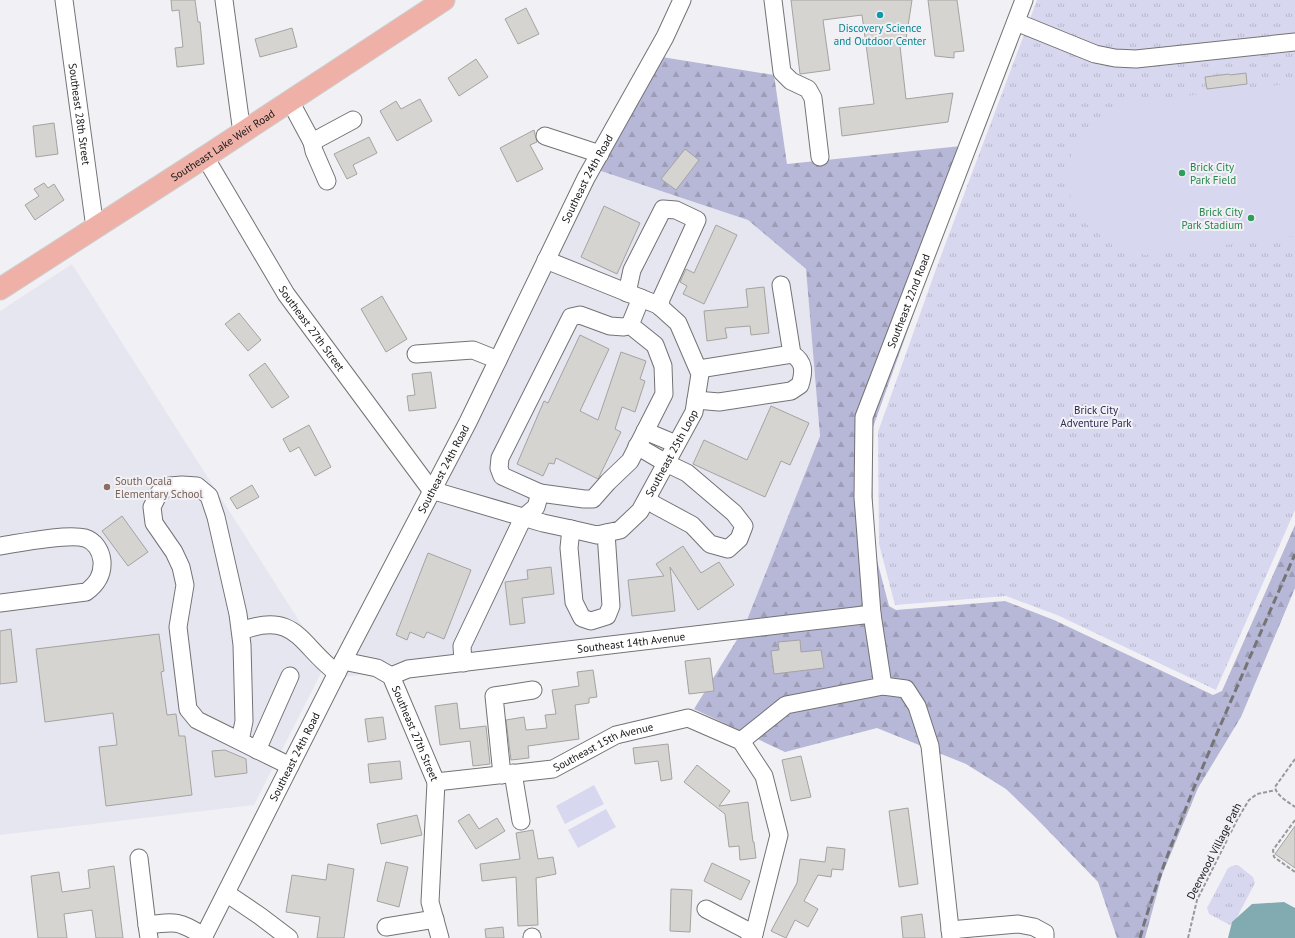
<svg xmlns="http://www.w3.org/2000/svg" width="1295" height="938" viewBox="0 0 1295 938" font-family="'PT Sans',sans-serif">
<style>
.built{fill:#e6e6f1}
.grass{fill:url(#grass-tufts)}
.forest{fill:url(#forest-firs)}
.garden{fill:#d7d7ef}
.water{fill:#81abb0}
.building{fill:#d6d4d1;stroke:#a5a3a0}
.lines{fill:none;stroke-linecap:round;stroke-linejoin:round}
.minor-casing{stroke:#737376;stroke-width:19}
.major-casing{stroke:#ccc;stroke-width:23}
.path{stroke:#99999c;stroke-width:2;stroke-dasharray:4 2;stroke-linecap:butt}
.minor{stroke:#fff;stroke-width:17}
.major{stroke:#efb1a7;stroke-width:21}
.rail{stroke:#757577;stroke-width:3;stroke-dasharray:8 4;stroke-linecap:butt}
.culture-dot{fill:#0f9aa8;stroke:#f1f1f5;stroke-width:1.5}
.leisure-dot{fill:#2e9e5b;stroke:#f1f1f5;stroke-width:1.5}
.education-dot{fill:#8d6e63;stroke:#f1f1f5;stroke-width:1.5}
.labels{text-anchor:middle;stroke-width:4;stroke-linejoin:round;paint-order:stroke}
.culture-label{font-size:11px;fill:#0d838f;stroke:#f1f1f5}
.street-label{font-size:11px;fill:#161617;stroke:#f1f1f5}
.leisure-label{font-size:11px;fill:#27864d;stroke:#f1f1f5;text-anchor:start}
.park-label{font-size:11px;fill:#2e2955;stroke:#f1f1f5}
.education-label{font-size:11px;fill:#785e54;stroke:#f1f1f5;text-anchor:start}
</style>
<defs>
<pattern id="grass-tufts" width="24" height="20" patternUnits="userSpaceOnUse"><rect width="24" height="20" fill="#d7d7ef"/><path d="M3 7l-1-3M5 7V3M7 7l1-3M15 17l-1-3M17 17v-4M19 17l1-3" fill="none" stroke="#b8b8cc"/></pattern>
<pattern id="forest-firs" width="22" height="20" patternUnits="userSpaceOnUse"><rect width="22" height="20" fill="#b7b7d7"/><path d="M5 1l3.5 6h-7zM16 11l3.5 6h-7z" fill="#9d9db8"/></pattern>
</defs>
<rect width="100%" height="100%" fill="#f1f1f5"/>
<!-- built -->
<path class="built" d="M598,170L748,220L806,269L820,436L743,630L343,677Z
M72,264L326,663L254,805L0,835V311Z"/>
<!-- grass -->
<path class="grass" d="M1037,0H1295V510L1216,690L1057,615L1006,596L895,605L879,544L878,432L936,269Z
M1235,865H1238L1253,877L1255,883L1235,921L1230,925L1209,914L1207,908L1228,868Z"/>
<!-- forest -->
<path class="forest" d="M1014,0H1031L930,268L872,430L873,545L889,606L896,610L1005,601L1054,620L1213,695L1222,691L1295,525V588L1241,717L1198,788L1162,875L1145,938H1117L1098,882L1035,817L1006,789L966,764L877,728L785,752L694,709L743,630L820,436L806,269L748,220L598,170L662,57L774,75L787,164L971,145Z"/>
<!-- garden -->
<path class="garden" d="M1295,83V236L1145,255L1114,246L1081,220L1068,190L1071,156L1082,132L1119,104Z
M594,785L604,804L565,824L556,806Z
M606,809L616,827L578,848L568,830Z"/>
<!-- water -->
<path class="water" d="M1284,902L1295,908V938H1228L1232,922L1252,904Z"/>
<!-- building -->
<path class="building" d="M171,0H195L198,22H200L204,64L177,67L175,48L183,47L179,10L172,11Z
M791,0H912L905,46H900L906,99L953,93L948,122L842,136L839,108L874,104L862,15L823,20L830,70L800,74Z
M928,0H957L964,51L954,52V58L935,56Z
M526,8L539,34L518,44L505,19Z
M292,28L297,47L260,57L255,39Z
M476,59L488,77L459,96L448,78Z
M1246,73L1247,84L1207,89L1205,77L1229,74L1230,75Z
M420,99L432,121L397,141L380,111L396,101L401,109Z
M54,123L58,154L36,157L33,126Z
M534,130L537,142L530,145L543,169L517,182L500,148Z
M369,137L377,153L353,165L357,174L347,179L334,154Z
M685,149L699,160L676,190L661,179Z
M44,183L48,188L54,184L64,200L35,220L25,205L39,196L34,189Z
M604,206L640,223L617,274L581,257Z
M716,225L737,235L704,304L683,294L687,286L680,282L686,269L694,273Z
M764,287L769,333L751,335L750,326L725,328L727,338L707,341L704,311L748,307L746,289Z
M382,296L407,339L386,352L361,309Z
M239,313L261,340L248,351L225,324Z
M580,335L609,349L580,411L598,420L621,352L646,361L640,379L645,381L635,412L622,407L615,429L621,432L598,479L556,458L554,464L549,463L543,476L517,464L544,401L548,403Z
M265,363L289,397L272,408L249,375Z
M431,372L436,408L409,411L407,396L415,395L412,374Z
M771,406L809,423L790,465L781,461L765,497L693,464L704,440L747,460Z
M309,425L331,467L315,476L299,447L290,452L283,439Z
M252,485L259,497L237,509L230,498Z
M122,516L148,552L128,566L102,531Z
M683,546L701,573L719,562L734,585L698,610L670,567L675,611L632,616L628,580L664,576L656,564Z
M428,553L471,570L444,639L427,632L424,638L410,632L407,640L396,635Z
M551,567L554,594L522,598L525,623L510,625L505,582L528,579L527,570Z
M11,629L17,682L0,684V631Z
M159,634L164,671L161,672L167,715L176,714L179,736H185L192,795L106,806L99,747L117,745L113,713L45,722L36,649Z
M800,640L801,652L821,650L824,668L774,674L771,651L779,650L778,642Z
M710,658L714,691L689,694L685,661Z
M593,670L597,697L589,698V703L575,705L579,739L528,746L529,758L511,760L506,720L524,717L526,730L547,728L545,715L556,714L552,690L579,686L577,672Z
M457,703L460,729L486,726L490,764L473,766L470,741L440,745L435,706Z
M383,717L386,739L368,742L365,719Z
M668,744L672,779L661,781L658,761L635,764L633,748Z
M225,750L246,759L247,773L215,777L212,751Z
M801,756L811,797L791,801L782,760Z
M400,761L402,779L370,783L368,764Z
M697,765L730,791L719,806L748,802L753,842H754L756,858L740,860L739,846L729,847L725,814L684,782Z
M908,808L918,884L899,887L889,811Z
M469,814L479,829L497,818L505,831L476,849L458,821Z
M417,815L422,835L381,844L377,824Z
M1295,826V868L1275,854Z
M533,830L538,859L553,857L556,874L536,878L538,925L518,926L516,877L482,881L480,864L520,859L516,833Z
M827,847L845,849L843,870L832,869L831,877L818,875L804,901L818,909L808,927L795,920L786,938L771,931L797,883L800,859L825,862Z
M386,862L408,867L399,907L377,901Z
M712,863L750,881L741,900L704,881Z
M328,864L354,869L344,938H317L320,917L286,912L292,875L326,880Z
M114,866L123,938H96L92,910L64,914L67,938H38L31,876L59,872L62,892L90,888L88,870Z
M671,889L692,890L690,932L670,931Z
M922,914L925,938H903L901,917Z
M503,927L504,938H486L485,929Z"/>
<g class="lines">
<!-- minor casing -->
<g class="minor-casing">
<g id="minor">
<path id="s1" d="M64,0L95,228"/>
<path d="M224,0L242,133"/>
<path d="M773,0L782,72L791,81L808,89L813,98L820,157"/>
<path d="M1016,22L1095,54L1115,58L1136,59L1295,42"/>
<path d="M290,101L312,142L353,120"/>
<path d="M545,136L600,154"/>
<path d="M312,142L314,151L327,181"/>
<path id="s2" d="M205,157L286,294L431,490L543,523L571,529L597,535L620,530L640,511L694,412L700,374L678,323L658,305L546,260"/>
<path d="M627,293L632,270L663,209L676,210L697,220L661,299L660,307"/>
<path d="M416,354L473,350L498,360"/>
<path d="M699,369L792,354L781,285"/>
<path d="M696,400L719,402L791,391L800,385C804,372 805,362 792,354"/>
<path d="M645,431L676,444"/>
<path d="M637,446L666,463L687,473L734,513L744,526L739,539L728,549L710,544L692,525L655,505L647,499"/>
<path d="M540,493L502,476L499,468L500,458L571,317L580,315L610,326L624,327L630,325"/>
<path d="M571,529L569,548L574,602L582,618L591,621L607,616L611,606L606,533"/>
<path d="M0,546C20,543 67,533 85,538C95,541 101,551 102,561C103,575 97,584 86,592L0,603"/>
<path d="M241,631C297,610 300,646 337,673"/>
<path id="s3" d="M343,661L377,668L391,676L436,782L430,902L440,938"/>
<path d="M463,663L462,646L523,518L536,507L540,493L584,499H593L608,482L630,461L664,394L663,366L655,345L630,325L641,298"/>
<path id="s4" d="M391,676L408,669L872,614"/>
<path d="M883,686L906,689L917,706L930,746L951,938"/>
<path d="M240,741L244,721L242,645L238,614L216,517L209,496L197,486L182,485L170,486L159,493L152,507L154,523L174,552L181,567L185,585L178,627L188,709L197,720L290,766"/>
<path id="s5" d="M741,741L786,705L883,686L872,614L863,497L864,417L1024,0"/>
<path d="M257,750L290,676"/>
<path d="M513,773L521,821"/>
<path d="M502,775L494,696L533,690"/>
<path id="s6" d="M436,782L553,769L616,735L688,718L741,741L764,776L779,835L754,934L750,938"/>
<path d="M139,858L147,925"/>
<path d="M226,893L260,916L289,938"/>
<path d="M706,909L754,934"/>
<path d="M386,927L435,919"/>
<path d="M950,930L1018,924L1034,927L1045,933V938"/>
<path d="M149,938L147,925C177,921 178,921 204,936"/>
<path id="s7" d="M203,938L343,661L468,422L586,178L665,37L682,0"/>
<path d="M532,938V937"/>
</g>
</g>
<!-- major casing -->
<g class="major-casing">
<g id="major">
<path id="s8" d="M0,289L205,157L444,0"/>
</g>
</g>
<!-- path -->
<path class="path" d="M1295,759L1275,787C1276,795 1288,802 1295,807
M1295,820L1273,850L1274,857L1295,872
M1188,938L1197,900L1238,818L1249,800L1257,794L1276,790"/>
<!-- minor -->
<use href="#minor" class="minor"/>
<!-- major -->
<use href="#major" class="major"/>
<!-- rail -->
<path class="rail" d="M1140,938C1154,887 1174,839 1193,790C1226,711 1261,632 1295,554"/>
</g>
<!-- markers -->
<circle class="culture-dot" cx="880" cy="15" r="4"/>
<g class="leisure-dot">
<circle cx="1182" cy="173" r="4"/>
<circle cx="1251" cy="218" r="4"/>
</g>
<circle class="education-dot" cx="107" cy="487" r="4"/>
<g class="labels">
<!-- culture labels -->
<g class="culture-label">
<text x="880" y="32">Discovery Science<tspan x="880" dy="13">and Outdoor Center</tspan></text>
</g>
<!-- street labels -->
<g class="street-label">
<text dy="4" stroke="none"><textPath href="#s1" startOffset="115">Southeast 28th Street</textPath></text>
<text dy="4" stroke="none"><textPath href="#s8" startOffset="265">Southeast Lake Weir Road</textPath></text>
<text dy="4" stroke="none"><textPath href="#s7" startOffset="851">Southeast 24th Road</textPath></text>
<text dy="4" stroke="none"><textPath href="#s5" startOffset="551">Southeast 22nd Road</textPath></text>
<text dy="4" stroke="none"><textPath href="#s2" startOffset="202">Southeast 27th Street</textPath></text>
<text dy="4" stroke="none"><textPath href="#s2" startOffset="692">Southeast 25th Loop</textPath></text>
<text dy="4" stroke="none"><textPath href="#s7" startOffset="527">Southeast 24th Road</textPath></text>
<text dy="4" stroke="none"><textPath href="#s4" startOffset="243">Southeast 14th Avenue</textPath></text>
<text dy="4" stroke="none"><textPath href="#s3" startOffset="113">Southeast 27th Street</textPath></text>
<text dy="4" stroke="none"><textPath href="#s6" startOffset="173">Southeast 15th Avenue</textPath></text>
<text dy="4" stroke="none"><textPath href="#s7" startOffset="203">Southeast 24th Road</textPath></text>
<text transform="translate(1214 851) rotate(-63)" y="4">Deerwood Village Path</text>
</g>
<!-- leisure labels -->
<g class="leisure-label">
<text x="1190" y="171">Brick City<tspan x="1190" dy="13">Park Field</tspan></text>
<text x="1243" y="216" text-anchor="end">Brick City<tspan x="1243" dy="13">Park Stadium</tspan></text>
</g>
<!-- park labels -->
<g class="park-label">
<text x="1096" y="414">Brick City<tspan x="1096" dy="13">Adventure Park</tspan></text>
</g>
<!-- education labels -->
<g class="education-label">
<text x="115" y="485">South Ocala<tspan x="115" dy="13">Elementary School</tspan></text>
</g>
</g>
</svg>
